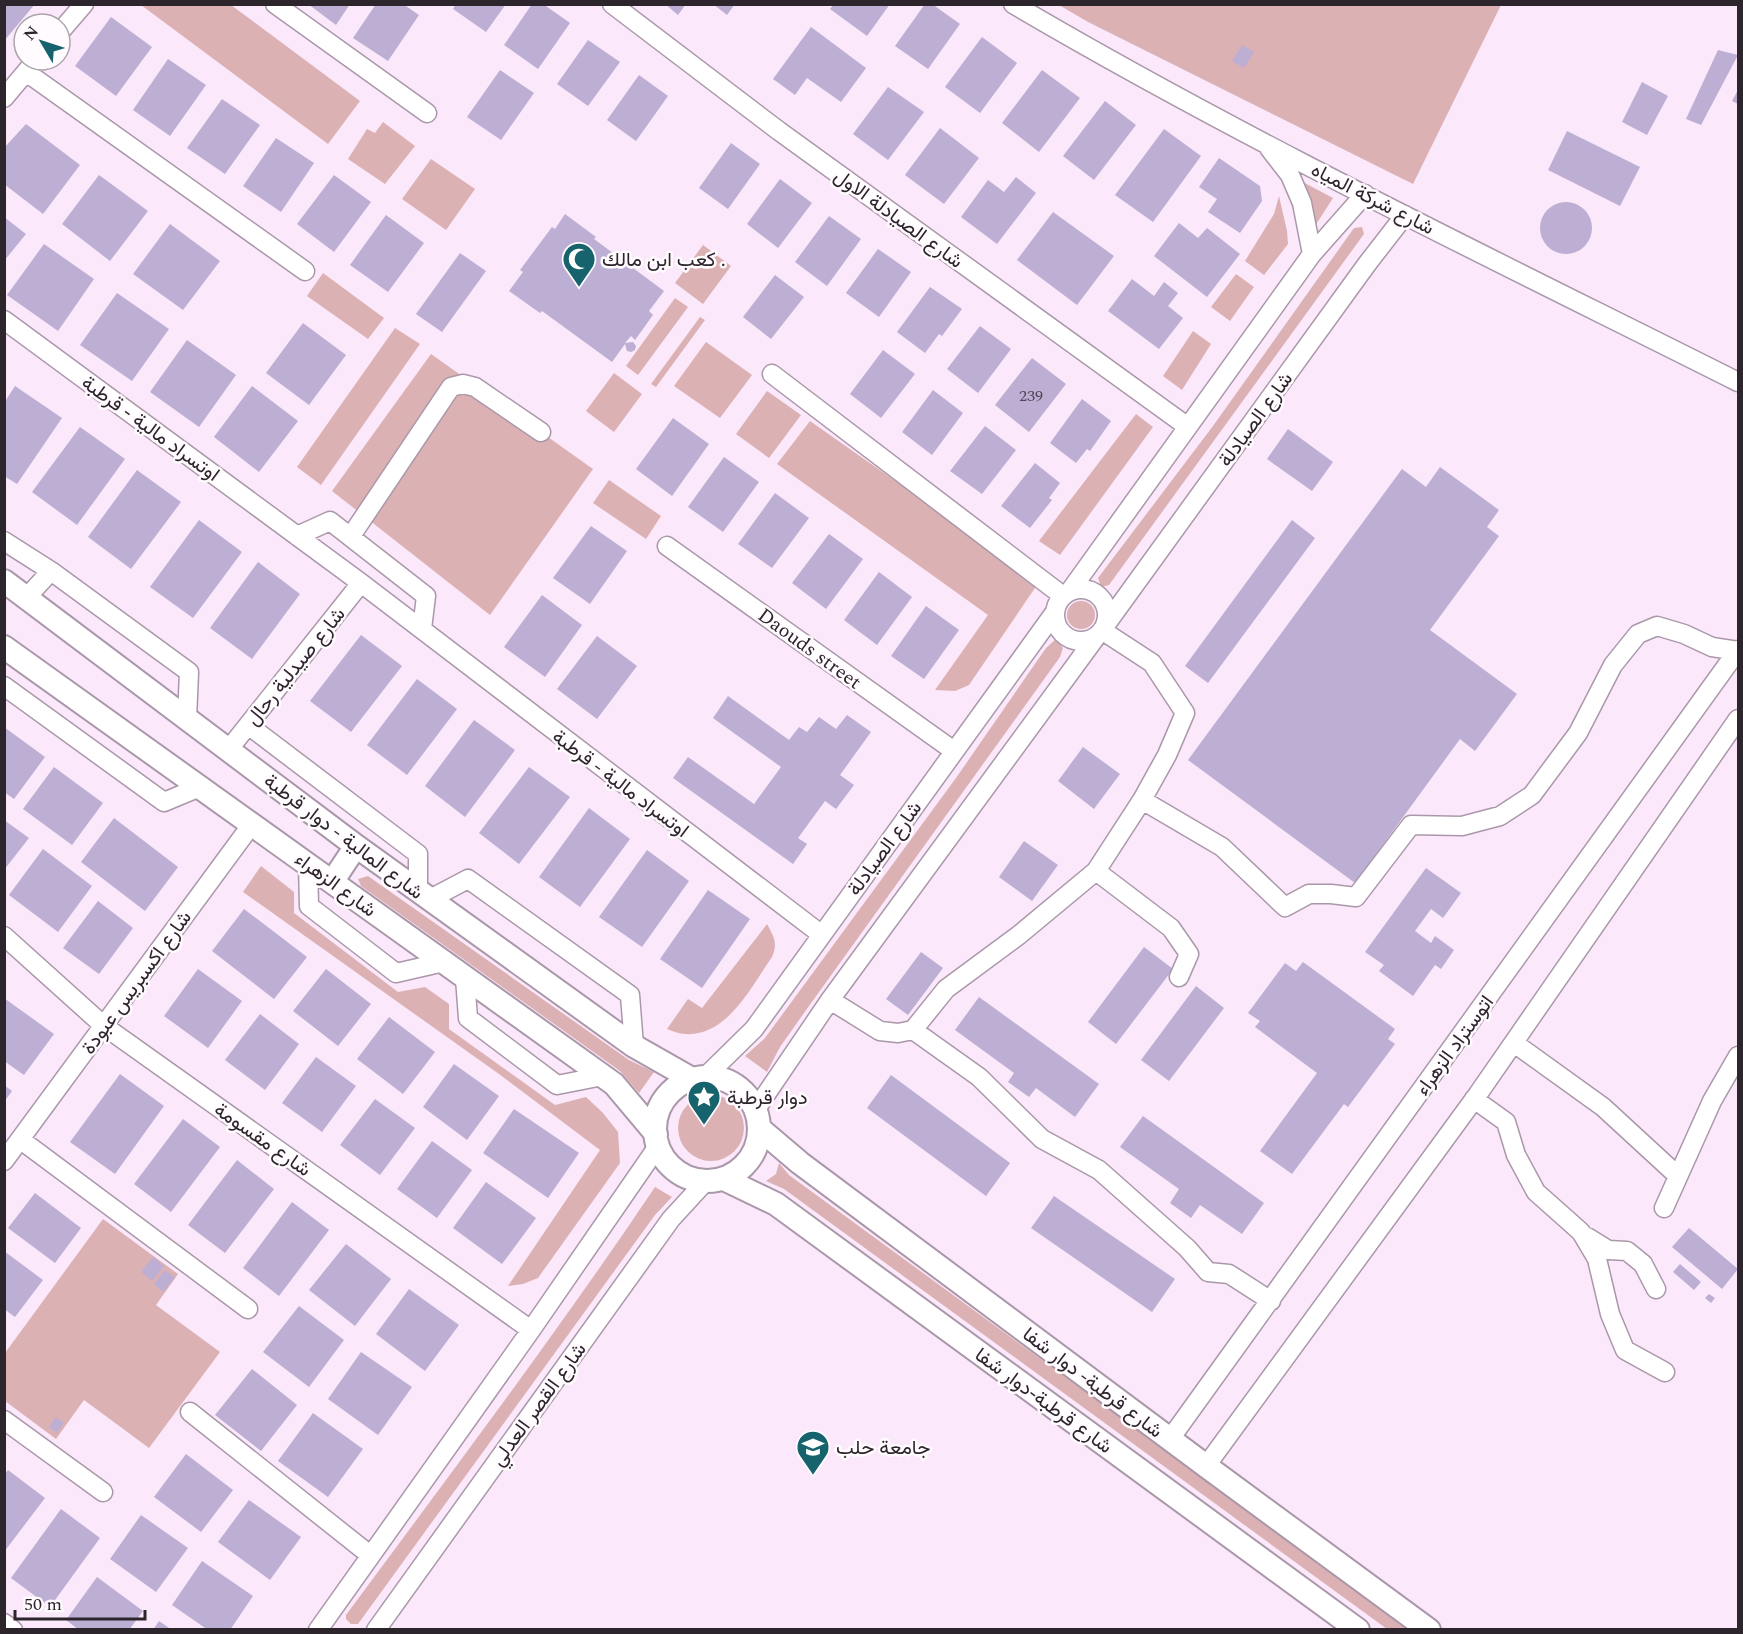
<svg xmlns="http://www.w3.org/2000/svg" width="1743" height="1634" viewBox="0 0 1743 1634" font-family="Spectral,Vazirmatn,serif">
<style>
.green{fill:#dcb1b4}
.building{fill:#bdaed4}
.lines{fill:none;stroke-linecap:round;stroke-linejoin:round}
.minor-casing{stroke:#aa98aa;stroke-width:21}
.major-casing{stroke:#aa98aa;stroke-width:26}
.minor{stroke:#fff;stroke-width:18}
.major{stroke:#fff;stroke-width:22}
.labels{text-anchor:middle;stroke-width:5;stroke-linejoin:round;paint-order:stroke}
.number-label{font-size:16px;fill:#504756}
.street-label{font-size:20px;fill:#2c252c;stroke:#fffbfe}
.poi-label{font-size:20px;fill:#2c252c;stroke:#fffbfe;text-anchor:start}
</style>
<rect width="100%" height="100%" fill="#fbe8fa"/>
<!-- green -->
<path class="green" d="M141,5H231L360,101L328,144Z
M1059,5H1501L1413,184L1088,22Z
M383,122L415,146L385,184L348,159L367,129L375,133Z
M431,159L475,189L446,230L402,199Z
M1301,181L1333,198L1315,226Z
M1279,196L1287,231L1288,244L1264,275L1245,261L1274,214Z
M1362,227L1364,234L1109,585L1101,587L1098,578L1213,426L1354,228Z
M703,245L731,266L703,304L675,283Z
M323,273L384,318L368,339L307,296Z
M1236,274L1254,287L1230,321L1211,307Z
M675,298L688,307L638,375L626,366Z
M700,317L705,320L656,387L651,384Z
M395,328L420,344L321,485L297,467Z
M1193,331L1211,344L1182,390L1163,376Z
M706,342L752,375L720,418L674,386Z
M431,354L593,469L490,615L332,491Z
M614,373L642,394L614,432L586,411Z
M767,391L801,415L769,458L736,434Z
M1136,414L1153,427L1060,555L1039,541Z
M810,421L1039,582L969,685L955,691L935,690L988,615L777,464Z
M609,480L661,516L646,539L593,503Z
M1067 615a14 14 0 1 1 28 0a14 14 0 1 1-28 0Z
M1056,639L1063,648L1060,657L809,1006L780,1047L767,1072L745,1056L765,1038L956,778L1046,648Z
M261,866L294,892V913L398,992L425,987L449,1004V1029L555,1105L586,1097L603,1113L618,1132L620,1163L538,1278L523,1284L508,1286L600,1150L499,1074L243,892Z
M368,876L629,1060L654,1072L639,1093L620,1071L361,886L358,879Z
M767,924C774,937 778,943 772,957C751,987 727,1037 685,1034C679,1034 673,1031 667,1029L688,999L702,1008Z
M678 1128a33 33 0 1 1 66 0a33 33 0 1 1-66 0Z
M779,1163L789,1175L1410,1629H1387L784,1189L766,1181L776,1174Z
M655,1187L672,1197L655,1215L358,1624H351L346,1619V1615C451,1473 557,1333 655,1187Z
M103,1219L178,1274L156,1305L220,1352L149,1448L84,1400L56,1439L5,1401V1353Z"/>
<!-- building -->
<path class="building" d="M4,4H35L4,41Z
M308,4H350L336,25Z
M376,4H403L419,15L388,61L353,38Z
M456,4H506L486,32L453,9Z
M532,4H543L570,23L538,69L504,45Z
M665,4H686L678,15Z
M713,4H735L727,15Z
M834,4H890L867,36L830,9Z
M925,4H932L960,24L928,69L895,46Z
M111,17L152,47L116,96L75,66Z
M811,27L866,68L841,102L807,78L795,95L773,79Z
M982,37L1017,63L980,113L945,87Z
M588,40L620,62L588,106L557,84Z
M1242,45L1254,52L1244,68L1232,61Z
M1718,50L1738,55L1701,125L1686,119Z
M168,59L206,85L170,136L133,110Z
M500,70L534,93L501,140L467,117Z
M1042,70L1080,98L1039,152L1002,123Z
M639,75L668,96L636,141L607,120Z
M1642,82L1668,96L1647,135L1622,122Z
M888,87L924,112L888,160L853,134Z
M1738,90V104L1732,101Z
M222,99L260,125L225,174L187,148Z
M1105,101L1136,125L1094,180L1063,156Z
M26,124L80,165L43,214L4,184V148Z
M940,128L979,158L944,204L905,175Z
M1164,129L1201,156L1153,222L1115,195Z
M1567,131L1640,167L1620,206L1548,170Z
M276,138L314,163L281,212L243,186Z
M731,143L760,164L728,209L699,188Z
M1219,158L1260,186L1262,201L1240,233L1208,212L1217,199L1199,187Z
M99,175L148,211L110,261L62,224Z
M334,175L371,202L334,252L297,224Z
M1016,177L1036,193L997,244L961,217L988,180L1004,192Z
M780,179L812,203L778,248L747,224Z
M1540 228a26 26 0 1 1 52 0a26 26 0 1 1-52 0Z
M1053,212L1114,256L1077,305L1017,260Z
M565,214L596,237L594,239L664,291L649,311L653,315L635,340L631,336L625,343L633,342L636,346L635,350L631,352L627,351L625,344L612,362L542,311L540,313L509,291L523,272L520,270L552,227L555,229Z
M386,215L424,243L388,292L350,265Z
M829,216L861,239L827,286L795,262Z
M4,217L26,234L4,261Z
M1179,223L1198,238L1207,228L1240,254L1207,297L1154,256Z
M170,224L220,261L183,310L133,274Z
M44,244L94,279L58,331L7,295Z
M878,249L911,272L879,317L846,293Z
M460,253L486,271L442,332L416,314Z
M775,275L804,297L771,339L743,317Z
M1132,279L1154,296L1164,282L1178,293L1168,306L1183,318L1159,349L1108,311Z
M930,287L962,309L942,336L939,334L925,353L897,332Z
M117,293L169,329L132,381L80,345Z
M303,323L346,355L309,405L266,373Z
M980,326L1011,349L978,393L947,369Z
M187,340L236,375L199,427L150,392Z
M883,350L915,374L881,418L850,394Z
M1032,358L1066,384L1029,432L995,405Z
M15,386L62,418L17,484L4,476V403Z
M252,386L298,421L259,472L214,437Z
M933,390L963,413L932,455L902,432Z
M1082,399L1111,421L1090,451L1087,449L1076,463L1050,443Z
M673,418L709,444L672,496L636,469Z
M985,426L1016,450L982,494L950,471Z
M80,427L125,459L77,525L32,492Z
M1288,429L1333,462L1312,491L1267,459Z
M724,457L759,482L723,532L688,507Z
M1035,463L1060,483L1049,498L1052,500L1030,528L1001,506Z
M1440,467L1499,510L1487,527L1499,536L1430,630L1517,694L1475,751L1460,739L1355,883L1188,760L1402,469L1426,487Z
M137,470L181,502L131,569L88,537Z
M775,493L809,518L772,568L738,544Z
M199,520L242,552L193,618L150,587Z
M1292,520L1315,538L1208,683L1185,666Z
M591,526L627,551L590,604L553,578Z
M829,534L863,559L826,609L792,583Z
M258,562L300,594L252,659L210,628Z
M879,572L912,597L877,645L844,620Z
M542,595L582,625L545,677L504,647Z
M926,606L959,630L924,679L891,656Z
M361,635L402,666L351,732L310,701Z
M597,636L637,666L597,719L557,689Z
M417,679L457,709L407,775L367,745Z
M728,696L789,740L799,727L807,732L819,717L836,729L847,715L871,732L840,775L854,785L836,809L825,801L798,838L807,844L793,864L673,778L688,757L754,804L781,767L713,718Z
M474,720L515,750L465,817L425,786Z
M4,727L45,757L14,799L4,792Z
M1083,747L1120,774L1094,809L1058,781Z
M54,767L103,803L72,845L23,809Z
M529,767L570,797L519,864L479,833Z
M589,808L630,839L580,907L539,877Z
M114,818L178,867L145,911L81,862Z
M4,820L29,838L4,870Z
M1024,841L1058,865L1032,901L999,877Z
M43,849L92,886L58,932L9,895Z
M647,850L689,881L642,947L599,917Z
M1426,868L1461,893L1443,918L1431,909L1415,931L1431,943L1435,936L1454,950L1441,969L1435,965L1413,996L1379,971L1384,965L1365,952Z
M708,890L750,919L702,988L660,959Z
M98,901L133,928L99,974L63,948Z
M244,909L307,957L274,999L212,951Z
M1144,947L1173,969L1116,1044L1088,1022Z
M921,952L943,968L908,1015L886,999Z
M1303,962L1395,1029L1388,1039L1395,1044L1348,1107L1344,1104L1292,1174L1260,1151L1317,1073L1255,1027L1260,1021L1248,1013L1285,963L1296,971Z
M198,969L242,1001L208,1048L164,1016Z
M326,969L371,1004L338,1046L293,1011Z
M1196,986L1224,1008L1169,1081L1141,1060Z
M979,997L1099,1084L1075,1117L1036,1088L1029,1097L1008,1082L1014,1073L955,1030Z
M4,998L54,1034L24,1075L4,1061Z
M260,1014L299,1044L265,1090L225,1060Z
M389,1017L435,1052L403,1094L357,1059Z
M316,1057L356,1086L322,1132L282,1103Z
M454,1064L499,1096L467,1140L423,1107Z
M120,1074L164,1106L115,1174L70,1142Z
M891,1075L1010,1163L986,1196L867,1108Z
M4,1085L12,1091L4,1102Z
M375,1099L415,1128L380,1175L340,1145Z
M514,1109L579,1153L548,1198L483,1153Z
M1143,1116L1264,1203L1242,1234L1200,1205L1191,1218L1170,1203L1179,1189L1120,1147Z
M183,1119L220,1147L171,1212L134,1184Z
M432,1141L472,1170L437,1218L397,1189Z
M237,1160L274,1189L225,1253L188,1225Z
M486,1182L536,1218L502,1264L453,1228Z
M35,1193L81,1228L55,1263L8,1228Z
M1054,1196L1175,1279L1152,1312L1031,1228Z
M292,1202L329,1230L279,1296L243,1268Z
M1689,1228L1738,1269L1722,1289L1672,1247Z
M346,1244L391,1279L355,1326L309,1290Z
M4,1251L43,1280L15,1317L4,1309Z
M153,1257L164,1266L152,1281L141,1272Z
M1680,1264L1701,1282L1694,1290L1673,1272Z
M165,1270L175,1278L163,1292L154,1284Z
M409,1289L459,1325L425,1371L376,1334Z
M1709,1294L1715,1298L1711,1303L1705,1298Z
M299,1306L344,1340L309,1387L263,1352Z
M361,1352L412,1387L378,1435L328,1399Z
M252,1369L297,1405L261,1451L215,1415Z
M313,1413L363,1449L328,1497L278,1461Z
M56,1417L64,1423L57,1433L49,1427Z
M186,1454L233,1490L201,1532L154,1497Z
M8,1470L45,1498L4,1552V1475Z
M249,1500L301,1537L270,1580L218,1542Z
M61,1509L100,1538L50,1607L11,1578Z
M141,1515L188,1548L156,1592L110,1559Z
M202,1561L253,1596L230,1630H208L172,1605Z
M97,1577L143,1611L129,1630H79L66,1620Z
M159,1621L172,1630H153Z"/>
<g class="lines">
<!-- minor casing -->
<g class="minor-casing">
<path id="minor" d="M275,4L427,113
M612,4L779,131L1188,427
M1013,4C1248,142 1495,260 1738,382
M60,32L84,4
M26,72L305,271
M4,98L36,60
M1312,254L1365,194
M4,320L361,583L822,935
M772,374L1063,596
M297,536L330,521L426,596L422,629
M351,536L451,387L463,384L475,387L541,432
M4,541L51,571L189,672L187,719
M667,546L954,751
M1055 615a26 26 0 1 1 52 0a26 26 0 1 1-52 0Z
M1070,591L1312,254L1302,203L1290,175L1269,148
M27,597L51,571
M1107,623L1367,264L1405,215
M1103,631L1152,663L1185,713L1167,755L1142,800
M4,686L164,802L200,787
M248,725L418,854V891
M229,749L361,583
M308,865L309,906L396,973L444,962
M1096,871L1171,928L1189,954L1179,977
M430,899L468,879L630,995L634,1046
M4,936L104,1026L531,1330
M465,978L468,1018L557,1085L603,1076
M830,1000L880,1031L898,1033L913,1030L946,989L1019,935L1096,871L1142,800L1222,847L1285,907L1309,894H1331L1356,897L1411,825L1462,826L1500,816L1532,795L1578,733L1613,665L1638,634L1657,626L1684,634L1712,647L1738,651
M913,1030L979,1077L1042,1139L1099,1170L1187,1248L1208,1272L1229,1274L1271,1301
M1514,1043L1603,1107L1678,1176
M705,1077L754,1029L1055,612
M1474,1099L1506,1122L1516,1155L1536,1192L1581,1232L1597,1259L1610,1314L1625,1350L1665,1372
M756,1109L830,1000L1096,637
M21,1140L248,1309
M4,1161L252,824
M1664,1208L1712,1101L1738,1056
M1587,1237L1608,1250L1627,1251L1643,1264L1656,1289
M190,1412L370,1555
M4,1420L103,1492
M1170,1439L1738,650
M1206,1466L1478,1094L1738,719
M4,1623L13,1630
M318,1630L531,1330L658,1146
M376,1630L671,1219L705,1182"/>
</g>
<!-- major casing -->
<g class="major-casing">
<path id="major" d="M4,581L356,846L634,1046L692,1079
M4,647L614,1084L656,1134
M332,882L356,846
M655 1129a52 52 0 1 1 104 0a52 52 0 1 1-104 0Z
M760,1129L800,1163L1206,1466L1429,1630
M724,1179L776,1204L1358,1630"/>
</g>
<!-- minor -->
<use href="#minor" class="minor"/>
<!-- major -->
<use href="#major" class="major"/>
</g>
<!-- icons -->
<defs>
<g id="mosque-pin" transform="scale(1.725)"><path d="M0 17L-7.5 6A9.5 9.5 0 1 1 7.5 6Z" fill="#16636d" stroke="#fffbfe"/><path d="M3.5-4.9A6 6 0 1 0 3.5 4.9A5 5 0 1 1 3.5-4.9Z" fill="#fff"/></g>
<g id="sight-pin" transform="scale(1.725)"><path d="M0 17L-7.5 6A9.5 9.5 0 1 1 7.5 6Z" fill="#16636d" stroke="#fffbfe"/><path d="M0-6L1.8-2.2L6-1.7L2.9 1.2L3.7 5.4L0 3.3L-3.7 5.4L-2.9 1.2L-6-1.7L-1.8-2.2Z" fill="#fff"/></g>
<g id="university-pin" transform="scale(1.725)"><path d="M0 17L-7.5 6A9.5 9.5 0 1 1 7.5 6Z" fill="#16636d" stroke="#fffbfe"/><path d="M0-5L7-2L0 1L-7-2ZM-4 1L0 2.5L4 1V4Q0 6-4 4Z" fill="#fff"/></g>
</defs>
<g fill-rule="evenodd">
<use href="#mosque-pin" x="579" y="259"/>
<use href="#sight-pin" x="704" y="1097"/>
<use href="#university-pin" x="813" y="1447"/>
</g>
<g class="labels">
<!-- number labels -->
<g class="number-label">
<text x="1031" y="401">239</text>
</g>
<!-- street labels -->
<g class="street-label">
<text transform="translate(1373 198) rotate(27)" y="7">شارع شركة المياه</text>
<text transform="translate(899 218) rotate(36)" y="7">شارع الصيادلة الاول</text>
<text transform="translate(1255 419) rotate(-54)" y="7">شارع الصيادلة</text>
<text transform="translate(151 428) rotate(36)" y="7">اوتسراد مالية - قرطبة</text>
<text transform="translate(810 648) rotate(36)" y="7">Daouds street</text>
<text transform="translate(295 666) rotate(-51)" y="7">شارع صيدلية رحال</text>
<text transform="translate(621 783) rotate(37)" y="7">اوتسراد مالية - قرطبة</text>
<text transform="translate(344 836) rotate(37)" y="7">شارع المالية - دوار قرطبة</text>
<text transform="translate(884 848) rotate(-54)" y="7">شارع الصيادلة</text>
<text transform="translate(336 884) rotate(36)" y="7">شارع الزهراء</text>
<text transform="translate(136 982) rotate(-54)" y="7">شارع اكسبريس عبودة</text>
<text transform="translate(1454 1045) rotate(-54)" y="7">اتوستراد الزهراء</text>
<text transform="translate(263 1139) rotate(35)" y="7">شارع مقسومة</text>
<text transform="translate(1093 1382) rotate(37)" y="7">شارع قرطبة- دوار شفا</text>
<text transform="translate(1044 1400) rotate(36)" y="7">شارع قرطبة-دوار شفا</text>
<text transform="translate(538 1404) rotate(-54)" y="7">شارع القصر العدلي</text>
</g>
<!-- poi labels -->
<g class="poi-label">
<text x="602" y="266">كعب ابن مالك .</text>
<text x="727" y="1104">دوار قرطبة</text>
<text x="836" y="1454">جامعة حلب</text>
</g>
</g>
<!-- border -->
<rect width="1743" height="1634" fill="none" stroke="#2c252c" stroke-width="12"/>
<!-- north arrow -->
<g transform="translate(42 42) rotate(309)"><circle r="28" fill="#fffbfe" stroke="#aba5aa" stroke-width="1.5"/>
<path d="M0-4.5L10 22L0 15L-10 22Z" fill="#16636d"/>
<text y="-9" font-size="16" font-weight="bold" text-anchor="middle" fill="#2c252c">N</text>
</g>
<!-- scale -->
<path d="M15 1610v9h130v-9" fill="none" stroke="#2c252c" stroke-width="3"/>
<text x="24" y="1610" font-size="18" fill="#2c252c" stroke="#fffbfe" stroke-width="4.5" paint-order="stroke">50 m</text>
</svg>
